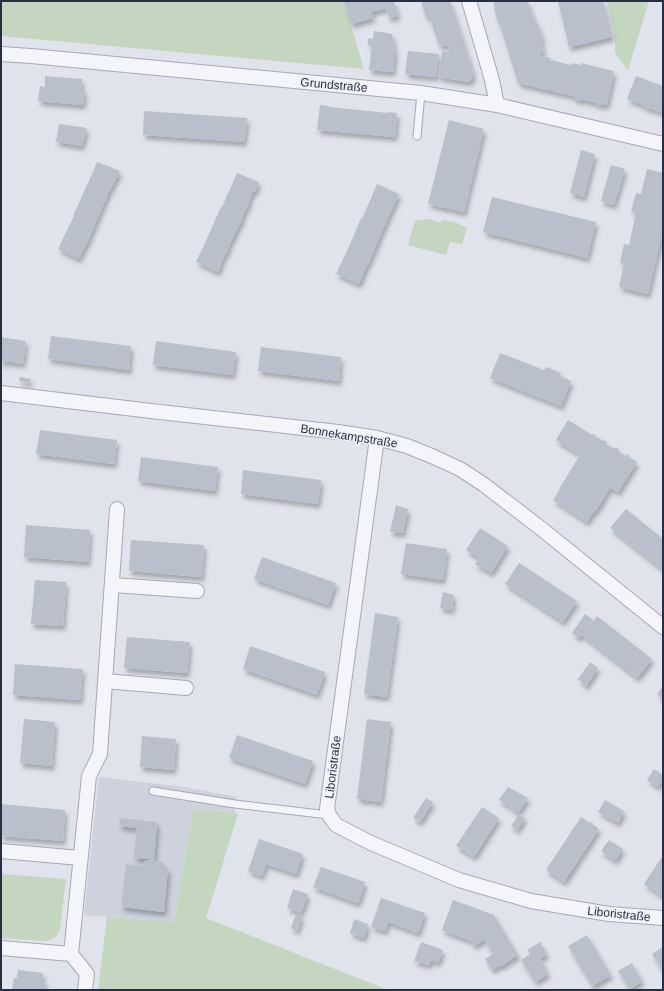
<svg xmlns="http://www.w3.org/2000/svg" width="664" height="991" viewBox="0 0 664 991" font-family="Helvetica,sans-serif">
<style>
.built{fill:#ced2dd}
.green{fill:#c4d5c0}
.building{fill:#b9bfcb;filter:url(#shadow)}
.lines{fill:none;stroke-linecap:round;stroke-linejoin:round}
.service-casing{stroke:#a4a9b6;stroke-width:9}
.minor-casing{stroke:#a4a9b6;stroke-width:16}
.service{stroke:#f3f5f8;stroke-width:7}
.minor{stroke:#f3f5f8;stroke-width:14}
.labels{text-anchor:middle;stroke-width:3.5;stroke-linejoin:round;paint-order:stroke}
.street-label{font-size:12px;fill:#262f44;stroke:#f0f2f8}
</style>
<defs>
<filter id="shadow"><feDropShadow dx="2.5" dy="4.5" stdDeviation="2" flood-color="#0004"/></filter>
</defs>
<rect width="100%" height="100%" fill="#e0e3eb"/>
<!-- built -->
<path class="built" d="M99,777L184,787L237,797L234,812L193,810L174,922L84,915Z"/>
<!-- green -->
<path class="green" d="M1,1H344L364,69L1,36Z
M607,1H649L628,70L615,53V37Z
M429,219L441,223L442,220L454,222L467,228L462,244L450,242L446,255L408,245L415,221Z
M193,810L234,812L238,814L206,918L388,990H98L107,917L174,922Z
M1,874L66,879L60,930C57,937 53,940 45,941L1,938Z"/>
<!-- building -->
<path class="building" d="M344,1H394L398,16L389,18L386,8L371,12L373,18L351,24Z
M421,1H450L474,75L469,82L438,77L442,51L448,52L449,46L439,45L429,16L426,18Z
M493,1H528L531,12H532L535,23L537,22L543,40L541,41L544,52L540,53L541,56L551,58L550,60L571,65L572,63L581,65V63L614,71L607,105L601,104V106L596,104V103L581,99L580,101L575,99V98H573V96L518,83L499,22L498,23L494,8H495Z
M558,1H603L612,37L569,47Z
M374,31L392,34L395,53L393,72L369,70L372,46L368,45V38L373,39Z
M408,51L439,54L436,77L405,74Z
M45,76L82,79L81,90H85L83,105L38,101L40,86L45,87Z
M636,76L663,86V113L650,108L649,109L643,106V105L627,99Z
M320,105L329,106V107L388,113V112L397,113L395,137L317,130Z
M144,111L247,118L244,142L143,135Z
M449,120L484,129L464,212L428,204Z
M59,124L87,128L82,146L56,142Z
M581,150L595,154L584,197L570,193Z
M97,162L120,171L107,196L88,241L83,250L79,259L58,249L74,216H73L93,172Z
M611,165L625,169L614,205L601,201Z
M647,169L663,173V230L648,294L619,287L624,264L620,263L624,244L629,245L636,213L631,212L636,193L641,194Z
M237,173L259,182L255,192L253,191L249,201H250L242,217H243L229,246H230L228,249L227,253L226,252L218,272L196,262L201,251V252L221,207H222Z
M377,184L399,194L383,229L368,265H367L359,284L336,274L352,240L361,218L362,219Z
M492,197L596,222L587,258L483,232Z
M51,336L131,346L129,370L48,359Z
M1,337L26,341L23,364L5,361V363L1,362Z
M156,341L236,352L233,375L153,365Z
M261,347L341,357L339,381L258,371Z
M500,353L544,370L546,367L561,373L560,376L571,381L561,406L490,378Z
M20,377L31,379L30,383L19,381Z
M568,420L592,435L594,434L596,435L595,436L603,441L604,440L607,442L606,444L615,449L616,447L619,449L618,451L626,456L627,454L629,455V457L637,462L618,492L610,488L596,511H594L587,522L553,500L560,489H559L580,455L556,440Z
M40,430L117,440L114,464L36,454Z
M141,457L218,467L215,491L138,481Z
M243,470L321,480L318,504L241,494Z
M396,505L408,509L403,533L390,532Z
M626,509L663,539V570L610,528Z
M26,525L90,530L88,562L24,557Z
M480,528L508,546L491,573L475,564L479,558L466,550Z
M131,540L204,545L202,577L129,571Z
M406,543L447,549L443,580L401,574Z
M262,557L336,583L328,605L254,579Z
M519,563L577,601L563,622L505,584Z
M35,580L66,582L63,626L31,624Z
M443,592L454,595L452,610L440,608Z
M375,613L398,617L387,697L364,694Z
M585,614L593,620L579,638L572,633Z
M597,616L652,659L637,678L582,635Z
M127,637L190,642L187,673L124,668Z
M250,646L325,672L317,695L243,669Z
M590,662L598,668L586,686L578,679Z
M15,664L83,669L80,700L13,695Z
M663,686V699L657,694Z
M24,719L55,722L52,766L20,763Z
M367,719L391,722L381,802L357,799Z
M237,735L313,761L305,784L229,758Z
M142,736L176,739L174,770L140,767Z
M654,769L663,775V779L658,787L647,780Z
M508,787L528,798L518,813L511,809L512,808L499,800Z
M426,798L433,802L420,822L413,818Z
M605,800L624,811L618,823L598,812Z
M1,804L65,810L63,841L1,836Z
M482,807L499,818L474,857L456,846Z
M519,814L525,818L517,830L511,826Z
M581,817L590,823L591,822L593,823L592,824L599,829L564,882L546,870Z
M120,818L157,822L154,861L163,862V868H168L164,912L121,907L126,864L144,866L145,860L149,861V859L134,858L137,828L119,826Z
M259,839L303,854L296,874L266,864L262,876L248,871Z
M609,840L623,849L615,861L601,851Z
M663,855V894L662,896L644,884Z
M321,867L365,882L359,901L357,903L313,887Z
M293,889L308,894L301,913L287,908Z
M381,898L425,913L418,933L388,922L385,931L371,927Z
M453,900L494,915L518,955L501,966L500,965L492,970L485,959L493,954L484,939L474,946L471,941L442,930Z
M296,914L302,916L297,931L291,928Z
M354,919L368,924L364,938L350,933Z
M587,935L611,975L592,986L568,946Z
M421,942L443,950L438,963L431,960L429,965L414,961Z
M540,942L547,954L540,958L548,974L535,982L521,960L530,954L527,950Z
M663,947V971L652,954Z
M632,963L642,981L630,989L618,971Z
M18,970L43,973L42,981H45L44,990H12L14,978H17Z"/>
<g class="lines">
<!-- service casing -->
<g class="service-casing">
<path id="service" d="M417,136L421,93
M153,791L235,804L329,815"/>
</g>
<!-- minor casing -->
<g class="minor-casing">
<path id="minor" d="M469,1L492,80L497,105
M1,54L31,56L421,93L497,105L663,144
M1,393L151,411L338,432L377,438L407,446L434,457L460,469L483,484L543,530L663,627
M377,438L327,809L329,815L336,825L371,843L459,880L531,901L609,914L663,918
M113,585L197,591
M105,681L186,688
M1,851L80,858
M1,948L71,954L87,974L85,990
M71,954L89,776L100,754L117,509"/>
</g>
<!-- service -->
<use href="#service" class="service"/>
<!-- minor -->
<use href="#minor" class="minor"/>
</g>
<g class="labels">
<!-- street labels -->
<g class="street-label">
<text transform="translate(334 85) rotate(5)" y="4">Grundstraße</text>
<text transform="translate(349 436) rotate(9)" y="4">Bonnekampstraße</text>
<text transform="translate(333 767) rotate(-83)" y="4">Liboristraße</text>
<text transform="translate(619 914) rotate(6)" y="4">Liboristraße</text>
</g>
</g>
<!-- border -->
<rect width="664" height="991" fill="none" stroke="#262f44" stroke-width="4"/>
</svg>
